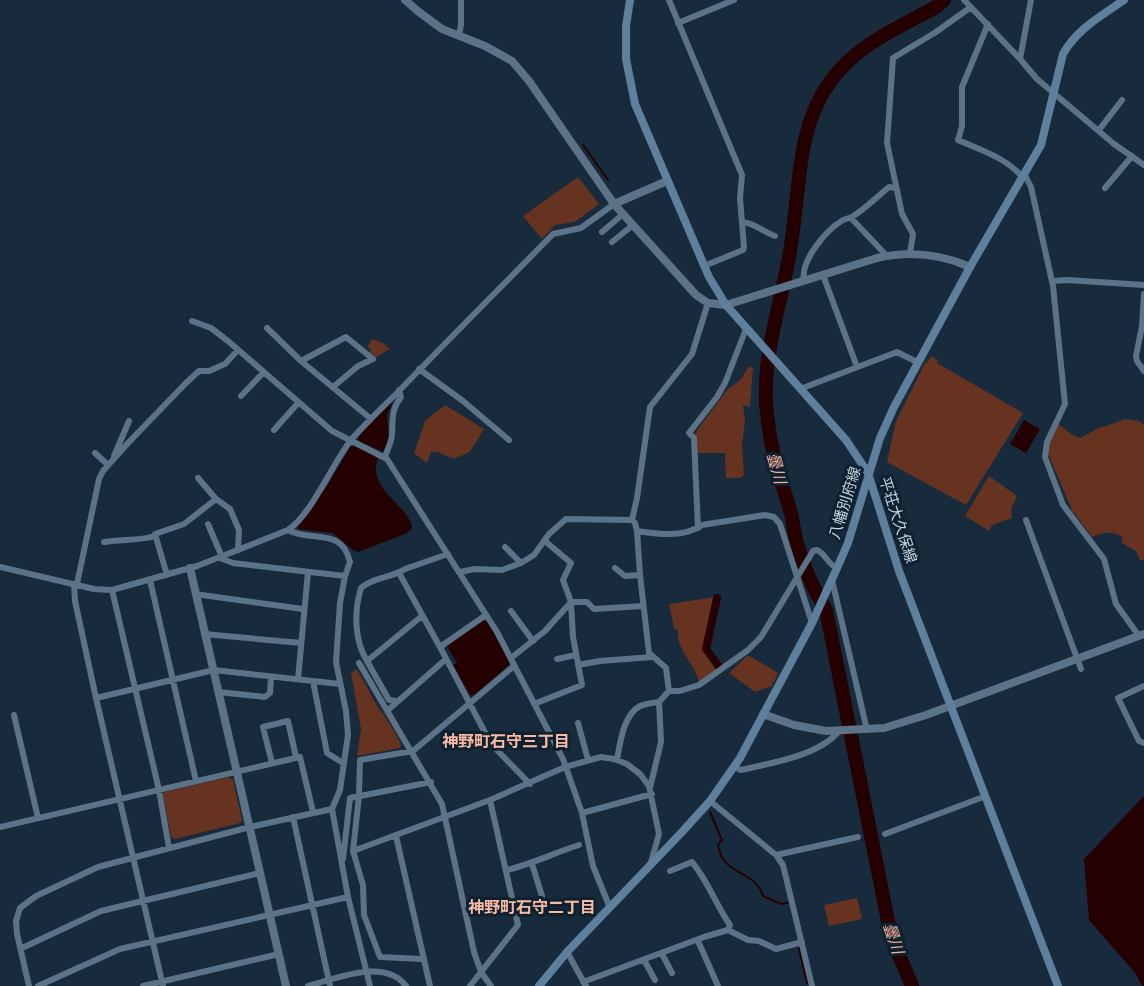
<svg xmlns="http://www.w3.org/2000/svg" width="1144" height="986" viewBox="0 0 1144 986" font-family="'IBM Plex Sans','Noto Sans JP',sans-serif">
<style>
.green{fill:#663321}
.water{fill:#250000}
.lines{fill:none;stroke-linecap:round;stroke-linejoin:round}
.stream{stroke:#250000;stroke-width:2}
.canal{stroke:#250000;stroke-width:8}
.river{stroke:#250000;stroke-width:14}
.minor{stroke:#5c7286;stroke-width:6}
.tertiary{stroke:#5c7286;stroke-width:8}
.secondary{stroke:#5e809d;stroke-width:8}
.labels{text-anchor:middle;stroke-width:6;stroke-linejoin:round;paint-order:stroke}
.street-label{font-size:15px;fill:#c9d6e0;stroke:#0d2131}
.water-label{font-size:16px;font-style:italic;fill:#f7b097;stroke:#0d2131}
.neighbourhood-label{font-size:16px;font-weight:bold;fill:#fabaa4;stroke:#0d2131}
</style>
<rect width="100%" height="100%" fill="#172b3c"/>
<!-- green -->
<path class="green" d="M578,177L599,204L575,222L555,225L542,239L523,216Z
M372,339L383,343L390,349L376,357L370,352L371,349L367,347Z
M931,356L938,360L937,363L1023,413L966,505L887,462L896,421L925,363H927Z
M749,366L753,368L750,407L743,405L745,422L742,444L744,475L740,478H726L725,453H697L695,433L727,390L741,379Z
M445,405L484,429L470,452L454,459L437,452H431L427,463L414,453L425,421Z
M1124,419L1139,421L1144,425V560H1140L1136,551L1122,543V537C1111,530 1103,533 1092,537L1072,510L1046,449L1058,424L1074,436L1081,438L1100,427L1107,426Z
M989,476L1017,496L1011,509L1012,518L992,525L989,531L965,516Z
M715,597L705,649L718,669L699,682C695,664 676,650 678,630L674,628L669,604Z
M748,655L778,673L772,686L755,692L729,673Z
M356,669C365,681 370,695 378,707C387,719 394,730 401,744L400,748L357,756L361,729L351,673Z
M228,777L233,780L242,820L240,823L175,839L171,837L163,794L164,792Z
M857,898L862,919L829,926L824,905Z"/>
<!-- water -->
<path class="water" d="M392,400L393,401L387,415L389,437L383,452L359,441L358,437Z
M1024,420L1040,429L1026,453L1010,444Z
M354,446L378,457C377,461 375,468 376,472C380,495 406,506 412,526L411,530L405,534L358,552L353,550L333,533L298,529L299,523L327,486L350,447Z
M483,620L487,621L510,661L509,665L474,695H470L453,665L457,663L447,646Z
M1144,796V986H1142L1136,974L1089,920L1084,859Z"/>
<g class="lines">
<!-- stream -->
<path class="stream" d="M583,145L608,180
M710,812L722,840L718,845C719,849 720,855 723,859C733,875 757,874 763,896L781,904L790,902
M799,949L807,983"/>
<!-- canal -->
<path class="canal" d="M717,598L706,649L720,668"/>
<!-- river -->
<path class="river" d="M912,986L891,936L826,610C813,589 803,565 796,540C794,531 793,522 791,513C779,474 769,446 766,403C763,348 785,293 792,238C800,186 797,127 830,82C856,45 898,28 936,7L944,0"/>
<!-- minor -->
<path class="minor" d="M669,0L742,175L740,198L744,247L743,250L704,266
M964,0L1020,59L1037,79L1114,144L1144,165
M678,23L734,0
M988,24L962,87V126L958,140C981,150 1007,158 1023,178
M459,35L461,25V0
M1020,59L1031,0
M1099,130L1122,100
M1025,175L1031,187L1053,286L1065,404L1047,442L1045,457L1063,505L1104,559L1116,604L1139,636
M1105,188L1132,156
M851,218L887,256
M742,222C755,223 763,232 775,236
M602,232L623,214
M612,242L633,225
M910,253L913,234L902,214L887,143L893,58L936,32L971,7
M823,275L857,367
M804,281C800,261 826,230 843,220C846,219 849,218 852,217C865,209 877,197 889,187L896,188
M1053,281L1067,280L1144,285
M1144,294L1142,326L1136,356L1137,361L1144,371
M192,321L211,328L228,341L332,431L387,459L497,632L563,759L582,813L593,866L610,908
M267,328L301,361L371,419
M301,361L346,337L373,359L358,366L333,387
M419,369L463,401L509,440
M800,389L897,352L917,362
M241,396L263,373
M274,430L298,403
M95,453L108,465
M114,456L129,421
M385,457C387,450 392,442 392,434C393,418 391,410 401,397L399,390
M198,478L216,499L230,509L239,530L238,550
M632,520L637,498L650,407L692,354L708,303
M632,520L635,523L637,531L640,575L649,653L666,668L669,691
M1026,520L1081,669
M208,524L222,557
M698,528L694,438L689,433L717,397L725,383L746,329
M288,530C312,543 341,526 350,562L345,576L340,603L336,662L346,711L348,735L340,790L332,809L348,897L370,986
M637,531C658,534 684,538 702,525L765,515L774,517L780,524L812,623
M104,542C122,539 139,541 155,536
M505,547L521,563
M220,558L233,563L345,576
M0,567L94,589L112,590L197,566L288,530C312,514 332,464 351,440C366,423 383,407 399,391C450,338 502,286 553,234L581,228L614,204
M615,568L625,576L640,575
M460,572L475,569L502,570L521,563L534,555L549,534L566,519L632,520
M399,573L440,647L491,744L530,784
M167,575L155,534L184,524L216,499
M150,580L196,781
M832,580L867,730
M74,584L75,601L96,698L163,986
M77,584L99,479L103,471L129,442L186,383L199,371H209L225,364L237,351
M112,590L159,790L169,848
M195,594L303,609
M511,611L533,641
M422,616L367,661C354,640 354,611 361,588C373,577 392,578 405,569L448,554
M204,634L301,643
M440,647L486,615
M511,658L545,631L571,602H587L594,609L643,606
M557,659L576,655
M367,661L389,700L397,701
M359,663L442,804L474,952L481,972L491,986
M578,665L600,661L652,657
M298,679L308,572
M313,681L327,753L343,763
M1144,686L1118,698L1139,741L1144,743
M218,692L265,697L270,693L271,677
M96,698L214,670L340,684
M534,704L582,685L573,637L571,602L563,580L571,563L545,541
M388,710L446,659
M14,715L38,818
M578,723L588,760
M617,760C620,744 623,715 640,706C645,704 653,703 659,702
M272,763L263,727L288,721L296,757
M734,767L741,770C771,763 818,756 838,732
M650,788L661,742L659,702L669,691H680L699,685L748,650L761,637L813,551L817,550C826,554 828,565 837,568
M710,801L776,855L783,865L812,986
M582,813L652,794
M293,817L330,986
M0,827L300,757L313,812
M885,834L986,796
M396,836L430,986
M353,851L359,796L360,760L413,751L514,666
M776,855L858,837
M343,859L350,798L431,782
M532,864L542,896
M507,870C532,864 554,853 579,845
M670,871L692,862C710,884 715,904 730,925L728,930
M698,941L718,986
M22,948L101,911L260,873
M567,952L586,986
M662,954L672,973
M422,959L380,957L364,915L363,885L353,851L490,800L565,767L601,757L614,759L627,764L640,774L649,786L659,834L651,862
M644,960L655,980
M583,982L704,937L728,930L748,940L759,941L776,949L802,942
M29,986L17,934L16,921L20,908L36,896L98,867L250,827L332,809
M38,986L120,949L348,897
M143,986L279,954
M308,986C336,979 385,957 406,986
M470,986L518,925L490,800"/>
<!-- tertiary -->
<path class="tertiary" d="M405,0L419,12L442,29L485,46L512,61L529,81L614,204L696,295L708,303L726,305L877,258C908,251 941,254 970,267
M614,204L667,181
M190,568L286,986
M763,714L794,725L826,731L884,728L926,715L1144,634"/>
<!-- secondary -->
<path class="secondary" d="M630,0L626,26V59L635,104L709,277L726,305L846,440L868,473L899,571L1058,986
M539,986L567,952L682,832L710,801L740,758L812,623L837,568L848,543L880,438L894,407L970,267L1041,145L1063,54C1077,29 1101,16 1124,0"/>
</g>
<g class="labels">
<!-- street labels -->
<g class="street-label">
<text transform="translate(845 503) rotate(-73)" y="5">八幡別府線</text>
<text transform="translate(898 520) rotate(72)" y="5">平荘大久保線</text>
</g>
<!-- water labels -->
<g class="water-label">
<text transform="translate(777 468) rotate(75)" y="6">曇川</text>
<text transform="translate(894 938) rotate(72)" y="6">曇川</text>
</g>
<!-- neighbourhood labels -->
<g class="neighbourhood-label">
<text x="506" y="747">神野町石守三丁目</text>
<text x="532" y="913">神野町石守二丁目</text>
</g>
</g>
</svg>
